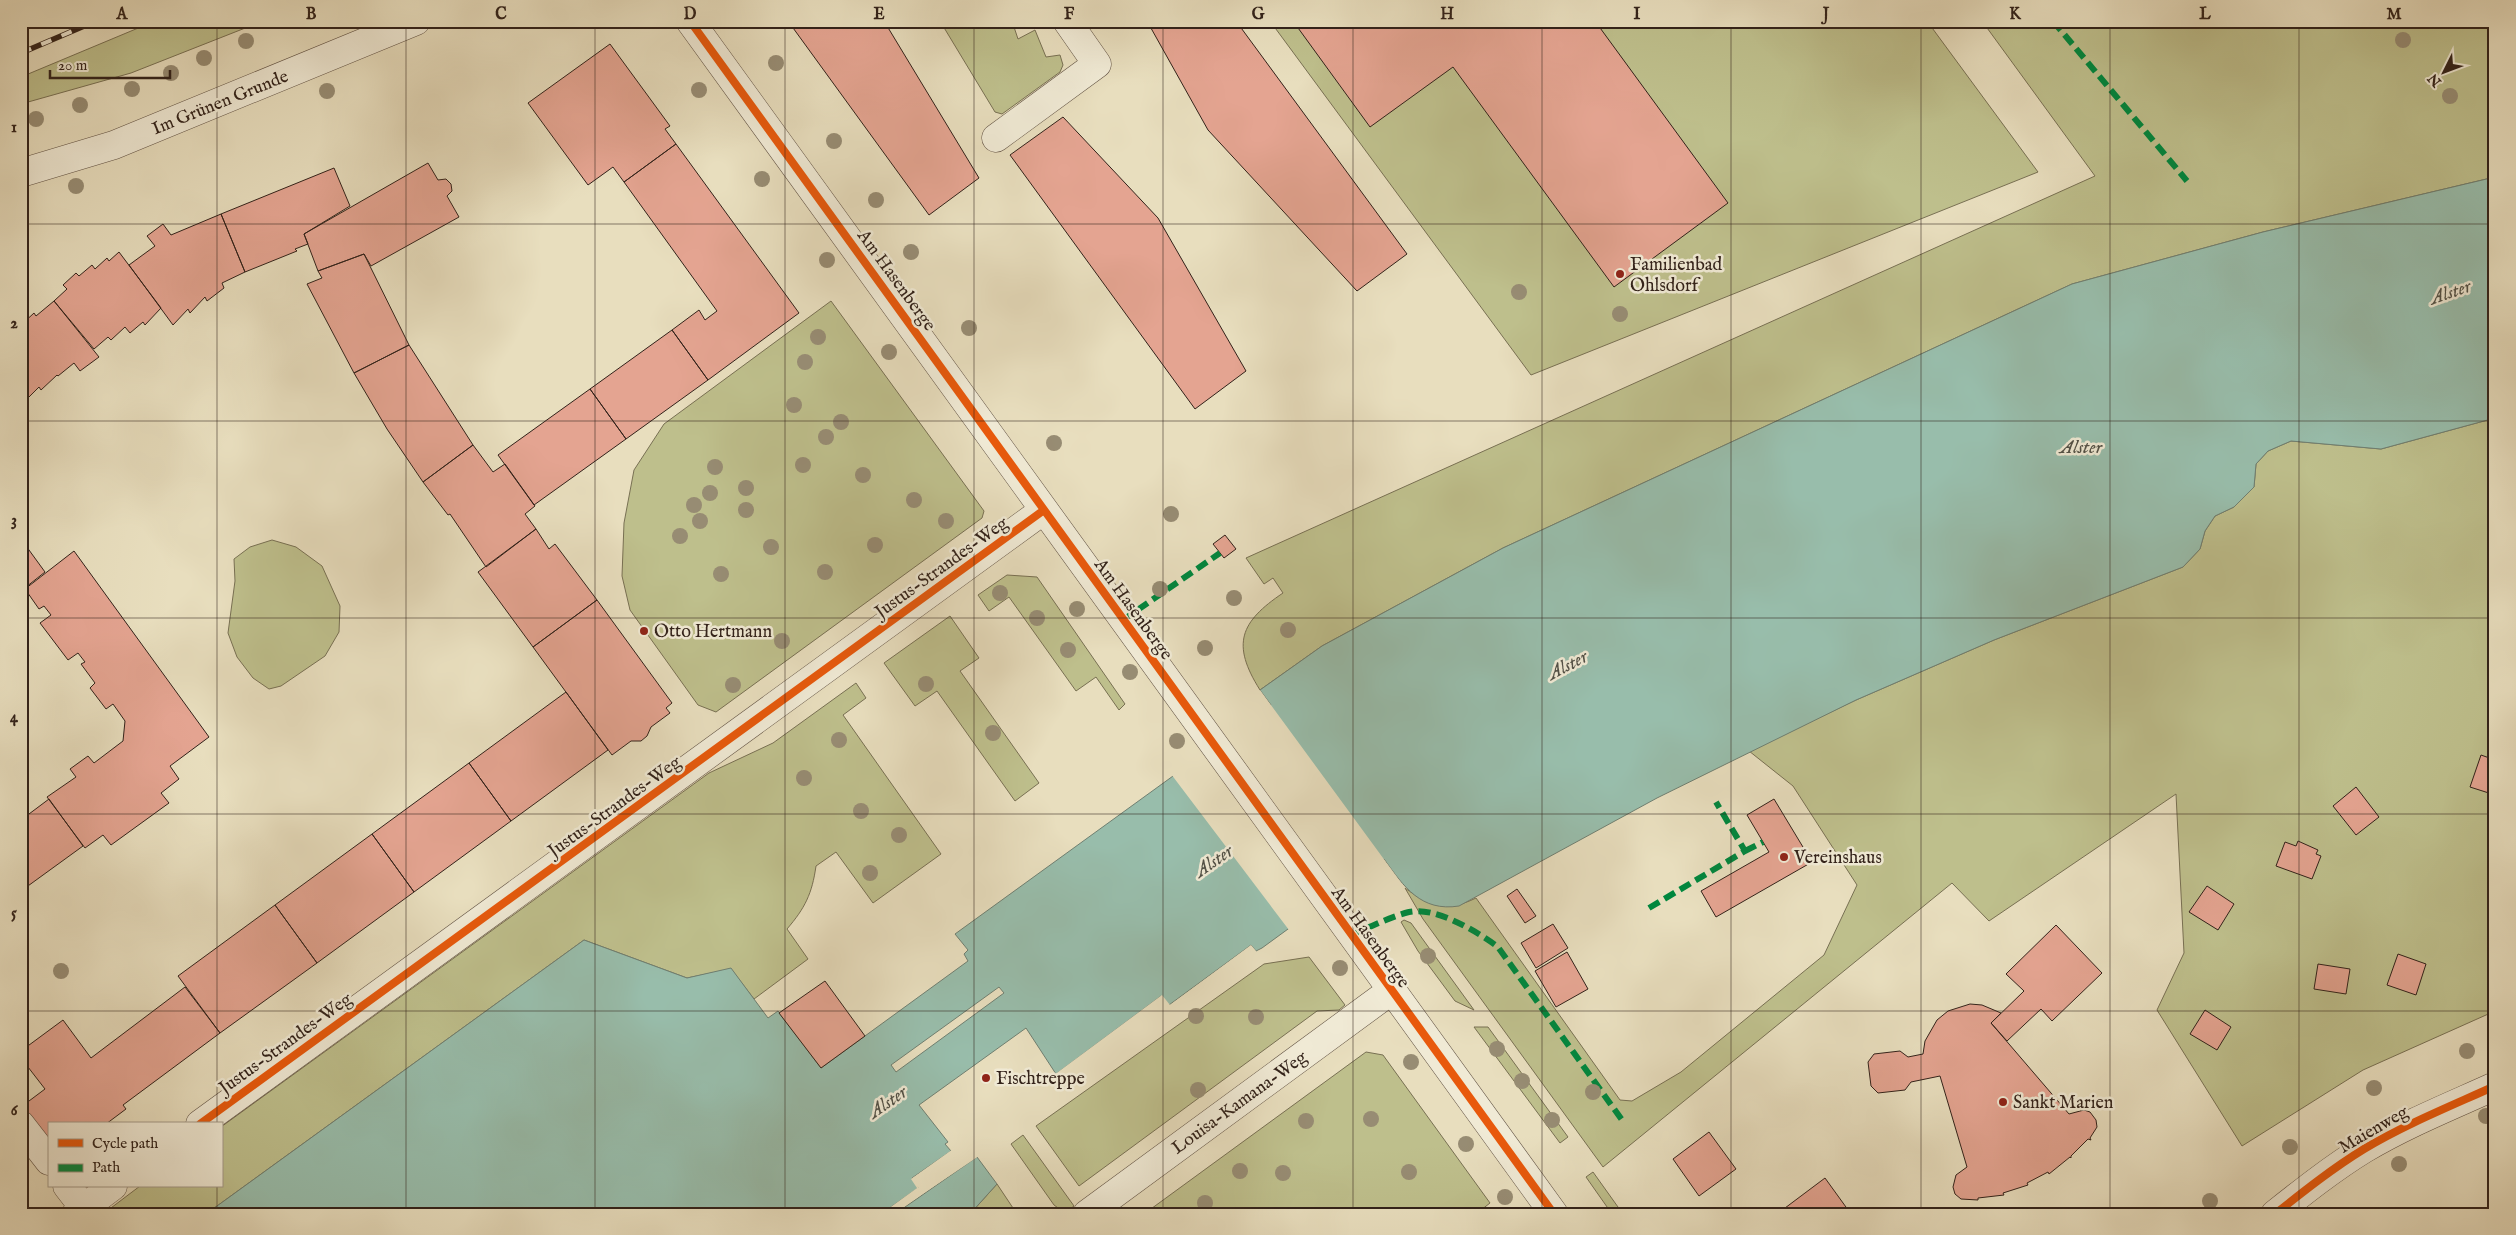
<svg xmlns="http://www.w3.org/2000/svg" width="2516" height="1235" viewBox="0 0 2516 1235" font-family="'IM FELL English',serif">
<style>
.green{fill:#bebf8c;stroke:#787053}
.water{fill:#98bdab;stroke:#6f7f71;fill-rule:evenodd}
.pier{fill:#e8debe}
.building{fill:#e4a491;stroke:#32221a}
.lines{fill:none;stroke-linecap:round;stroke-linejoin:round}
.minor-casing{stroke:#605143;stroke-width:29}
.minor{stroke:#f0ead5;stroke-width:28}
.rail-casing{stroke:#32221a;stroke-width:5.5}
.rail{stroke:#f0ead5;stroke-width:4;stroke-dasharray:11;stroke-linecap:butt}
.quiet{stroke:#00873e;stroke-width:6;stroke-dasharray:12 6;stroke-linecap:butt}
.cycleway-casing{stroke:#f0ead5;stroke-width:11}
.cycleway{stroke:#e8590c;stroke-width:8}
.tree{fill:#978c73}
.grid{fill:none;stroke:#32221a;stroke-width:1;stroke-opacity:0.55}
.poi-dot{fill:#8f2418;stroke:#f0ead5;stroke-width:2}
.labels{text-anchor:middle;stroke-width:5;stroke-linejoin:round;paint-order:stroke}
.street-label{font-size:18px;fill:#32221a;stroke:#f0ead5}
.poi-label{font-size:18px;fill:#32221a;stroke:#f0ead5;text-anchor:start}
.water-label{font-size:19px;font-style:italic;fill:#515046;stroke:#f0ead5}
.neatline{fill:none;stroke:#32221a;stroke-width:2}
.grid-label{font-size:16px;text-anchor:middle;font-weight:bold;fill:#32221a}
</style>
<rect width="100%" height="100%" fill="#e8debe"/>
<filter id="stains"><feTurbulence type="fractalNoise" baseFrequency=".004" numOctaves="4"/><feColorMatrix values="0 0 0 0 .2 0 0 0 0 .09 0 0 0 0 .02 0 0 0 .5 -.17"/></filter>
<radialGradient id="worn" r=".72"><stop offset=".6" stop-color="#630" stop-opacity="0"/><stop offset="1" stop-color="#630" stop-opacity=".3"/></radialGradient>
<!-- green -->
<path class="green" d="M155,21H263L131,73L21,104V77Z
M940,21H1012L1018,39L1035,30L1046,57L1060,55L1063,65L1060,72L1002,114L995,112Z
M1270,21H1927L2038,172L1531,375Z
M1982,21H2495V177L2263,232L2072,284L1503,548L1322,646L1260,690C1231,644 1240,622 1283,593L1273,578L1264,584L1246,558L2095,176Z
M831,301L984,511L982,518L716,712L698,705L630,610L622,576L624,523L634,470L664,424Z
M2495,418V1011L2363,1070L2242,1146L2157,1010L2184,953L2176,794L1989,921L1952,883L1603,1167L1423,919L1405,888C1429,906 1448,912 1476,898L1620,1100L1632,1101L1681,1072L1824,955L1857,885L1793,786L1749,751L1856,700L1994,640L2183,567L2200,549L2205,531L2215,516L2234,507L2254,487L2256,464L2268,451L2291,441L2381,449Z
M272,540L296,547L322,566L340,606L339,632L325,656L281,686L269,689L253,678L237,657L228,633L235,581L234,559L250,547Z
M1007,575L1037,577L1125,704L1119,710L1096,677L1076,691L1009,597L989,611L978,595Z
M950,616L979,658L960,671L1039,783L1015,801L937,691L915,706L884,663Z
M856,683L866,698L843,715L941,854L873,903L836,852L816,866C812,894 805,908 787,929L808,959L754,999L731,969L687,978L584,940L206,1214H103L140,1186H221V1127L709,773L773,743Z
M1404,920L1411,923L1474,1010L1455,1001L1418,951L1401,922Z
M1309,957L1345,1005L1339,1010L1317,1011L1079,1186L1036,1126L1264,964Z
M1474,1027H1488L1568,1137L1560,1143Z
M1366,1052L1383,1055L1490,1203L1476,1214H1144Z
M1023,1135L1074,1206L1065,1213L1054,1205L1011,1144Z
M1593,1172L1623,1214H1612L1586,1177Z
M997,1184L1017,1214H970Z"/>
<!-- water -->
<path class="water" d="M2495,177V418L2381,449L2291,441L2268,451L2256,464L2254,487L2234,507L2215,516L2205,531L2200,549L2183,567L1994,640L1856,700L1657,798L1459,906C1421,912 1404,887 1384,859L1262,948L1256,951L1251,945L1169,1005L1161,996L1056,1074L1026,1028L919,1105L948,1142L945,1144L951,1151L912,1178L918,1188L881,1214H206L584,940L687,978L731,968L768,1018L778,1011L821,1068L968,961L964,954L968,950L955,934L1271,705L1260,690L1322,646L1503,548L2072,284L2263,232ZM999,987L1004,993L896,1072L891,1065Z
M977,1157L997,1184L970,1214H895Z"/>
<!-- pier -->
<path class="pier" d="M1260,690L1405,888L1403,889L1383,863L1289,930L1171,774L1268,705L1258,692Z
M1251,945L1256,951L1254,952L1251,948L1171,1007H1168L1161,999L1057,1076L1054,1075L1162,995L1170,1005Z
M953,1149L952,1153L915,1179L919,1189L885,1214H881L917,1188L911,1179Z
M976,1155L979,1156L893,1214L921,1192Z"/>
<!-- building -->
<path class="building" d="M788,21H884L979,178L929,215Z
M1147,21H1236L1407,254L1357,291L1208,130Z
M1293,21H1595L1728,203L1614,287L1453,67L1370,127Z
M610,44L670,126L665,129L676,144L624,182L613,167L588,185L528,103Z
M1063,117L1158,218L1246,371L1195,409L1010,155Z
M676,144L799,313L708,380L672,330L699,310L705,320L717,311L624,182Z
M428,163L438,180L446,179L451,184L452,191L447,196L459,217L371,266L364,254L318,271L304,234Z
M334,168L350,206L304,234L308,244L295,249L297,251L245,272L221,214Z
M221,214L245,272L222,283L224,288L207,301L205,297L190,313L188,309L173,325L129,265L155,246L147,236L163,224L171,235Z
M119,252L161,308L145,325L143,322L130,333L125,327L111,340L108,337L94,349L54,301L67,289L63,285L76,273L79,276L92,265L95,269L107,258L109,261Z
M364,254L409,345L354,373L307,284L322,278L318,271Z
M54,301L99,357L80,371L74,363L58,376L57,375L41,390L39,387L25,401L23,399L21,400V325L34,313L36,316Z
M672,330L708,380L626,439L590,389Z
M409,345L473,445L423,482L387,429L354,373Z
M590,389L626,439L534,505L498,455Z
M473,445L493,472L505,464L535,506L525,514L536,529L486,567L450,514L448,515L423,482Z
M536,529L549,549L555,544L597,600L533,647L478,572Z
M1225,535L1236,549L1224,558L1213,544Z
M21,539L45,572L21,591Z
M74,551L209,737L170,766L179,779L161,793L169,803L111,845L103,835L85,848L47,797L76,777L70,769L88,756L94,763L123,741L125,721L113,704L106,709L90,688L95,683L81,664L85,662L78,653L68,660L40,623L51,615L44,606L39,609L25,589Z
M597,600L672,703L666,708L670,713L651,727L647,736L641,741H631L612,755L533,647Z
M566,692L608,750L511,821L469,763Z
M2481,755L2495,760V795L2470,787Z
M469,763L511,821L414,892L372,834Z
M2356,787L2379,817L2356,835L2333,806Z
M49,799L83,846L21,891V820Z
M1774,799L1812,862L1716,917L1701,891L1769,852L1747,815Z
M372,834L414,892L317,963L275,905Z
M2298,841L2318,850L2316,854L2321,856L2312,879L2276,866L2285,842L2296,846Z
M2207,886L2234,904L2218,930L2189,912Z
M1517,889L1536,916L1525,923L1507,896Z
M275,905L317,963L220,1033L178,976Z
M1553,924L1568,948L1536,968L1521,943Z
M2056,925L2102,973L2052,1021L2041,1009L2007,1041L1991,1023L2024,991L2006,974Z
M1567,952L1588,989L1556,1007L1535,971Z
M2398,954L2426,964L2416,995L2387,985Z
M2318,964L2350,969L2346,994L2314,989Z
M825,981L865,1036L821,1068L779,1013Z
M185,987L220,1033L123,1105L126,1109L106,1124H49V1148L21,1111V1107L45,1089L21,1058V1051L63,1020L91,1058Z
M1970,1004L1982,1005L2001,1013L1991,1023L2069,1114L2084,1110L2090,1112L2096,1120L2097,1127L2090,1138L2091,1140L2088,1139L2071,1156V1158L2070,1157L2049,1174L2048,1172L2027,1183L2028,1185L2003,1193L2004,1195L1978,1198V1200L1961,1199L1955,1194L1953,1187L1956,1175L1967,1167L1940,1076L1911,1082L1905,1090L1878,1093L1871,1086L1868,1062L1874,1054L1900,1051L1908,1057L1923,1054L1925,1041L1937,1020L1948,1011Z
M2205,1010L2231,1027L2217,1050L2190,1034Z
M1709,1132L1736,1169L1699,1196L1673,1159Z
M1825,1178L1851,1214H1777Z"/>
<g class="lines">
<!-- minor casing -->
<g class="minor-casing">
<path id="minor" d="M690,21L1554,1214
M996,138L1097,64L1067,21
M21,173L114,145L416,21
M200,1124L1044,510
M21,1125L49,1161
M67,1186L84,1208
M76,1214L113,1186
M1087,1214L1392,990
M2275,1214C2304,1191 2333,1168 2364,1149C2406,1124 2451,1106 2495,1086"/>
</g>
<!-- minor -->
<use href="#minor" class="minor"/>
<!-- rail casing -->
<g class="rail-casing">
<path id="rail" d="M21,53L96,21"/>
</g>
<!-- rail -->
<use href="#rail" class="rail"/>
<!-- quiet -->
<path class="quiet" d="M2053,21L2187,181
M1123,620L1220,553
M1745,851L1763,842
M1649,908L1745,851L1716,802
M1351,935C1370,927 1390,917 1409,912C1435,906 1478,932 1498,947L1622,1120"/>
<!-- cycleway casing -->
<g class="cycleway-casing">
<path id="cycleway" d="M690,21L1554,1214
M200,1124L1044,510
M2275,1214C2304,1191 2333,1168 2364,1149C2406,1124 2451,1106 2495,1086"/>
</g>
<!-- cycleway -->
<use href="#cycleway" class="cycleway"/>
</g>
<!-- trees -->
<g class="tree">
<circle cx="2403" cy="40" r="8"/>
<circle cx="246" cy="41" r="8"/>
<circle cx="204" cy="58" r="8"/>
<circle cx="776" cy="63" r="8"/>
<circle cx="171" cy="73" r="8"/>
<circle cx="132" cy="89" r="8"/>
<circle cx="699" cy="90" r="8"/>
<circle cx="327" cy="91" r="8"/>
<circle cx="2450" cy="96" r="8"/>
<circle cx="80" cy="105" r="8"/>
<circle cx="36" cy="119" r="8"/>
<circle cx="834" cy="141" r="8"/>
<circle cx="762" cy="179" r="8"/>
<circle cx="76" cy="186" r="8"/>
<circle cx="876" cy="200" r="8"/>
<circle cx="911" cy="252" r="8"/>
<circle cx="827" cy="260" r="8"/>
<circle cx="1519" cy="292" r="8"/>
<circle cx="1620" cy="314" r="8"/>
<circle cx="969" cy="328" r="8"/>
<circle cx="818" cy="337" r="8"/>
<circle cx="889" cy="352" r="8"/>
<circle cx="805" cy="362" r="8"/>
<circle cx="794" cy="405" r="8"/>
<circle cx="841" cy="422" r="8"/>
<circle cx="826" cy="437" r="8"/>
<circle cx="1054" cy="443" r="8"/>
<circle cx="803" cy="465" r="8"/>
<circle cx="715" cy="467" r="8"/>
<circle cx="863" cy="475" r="8"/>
<circle cx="746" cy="488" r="8"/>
<circle cx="710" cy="493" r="8"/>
<circle cx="914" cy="500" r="8"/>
<circle cx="694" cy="505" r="8"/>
<circle cx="746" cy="510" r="8"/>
<circle cx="1171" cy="514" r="8"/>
<circle cx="700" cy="521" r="8"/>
<circle cx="946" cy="521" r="8"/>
<circle cx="680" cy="536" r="8"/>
<circle cx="875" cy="545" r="8"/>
<circle cx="771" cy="547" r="8"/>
<circle cx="825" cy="572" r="8"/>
<circle cx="721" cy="574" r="8"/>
<circle cx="1160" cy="589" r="8"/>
<circle cx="1000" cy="593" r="8"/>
<circle cx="1234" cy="598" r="8"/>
<circle cx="1077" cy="609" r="8"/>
<circle cx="1037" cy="618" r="8"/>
<circle cx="1288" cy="630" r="8"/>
<circle cx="782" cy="641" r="8"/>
<circle cx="1205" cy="648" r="8"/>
<circle cx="1068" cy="650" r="8"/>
<circle cx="1130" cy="672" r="8"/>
<circle cx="926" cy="684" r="8"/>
<circle cx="733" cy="685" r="8"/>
<circle cx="993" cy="733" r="8"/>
<circle cx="839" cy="740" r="8"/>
<circle cx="1177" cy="741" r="8"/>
<circle cx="804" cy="778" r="8"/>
<circle cx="861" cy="811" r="8"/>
<circle cx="899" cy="835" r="8"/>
<circle cx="870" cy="873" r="8"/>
<circle cx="1428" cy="956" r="8"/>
<circle cx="1340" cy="968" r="8"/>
<circle cx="61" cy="971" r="8"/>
<circle cx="1196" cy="1016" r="8"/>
<circle cx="1256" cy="1017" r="8"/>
<circle cx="1497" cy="1049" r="8"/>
<circle cx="2467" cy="1051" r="8"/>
<circle cx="1411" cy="1062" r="8"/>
<circle cx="1522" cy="1081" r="8"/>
<circle cx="2374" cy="1088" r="8"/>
<circle cx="1198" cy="1090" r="8"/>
<circle cx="1593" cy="1092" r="8"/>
<circle cx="2486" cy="1116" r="8"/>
<circle cx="1371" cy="1119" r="8"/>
<circle cx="1552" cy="1120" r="8"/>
<circle cx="1306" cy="1121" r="8"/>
<circle cx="1466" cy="1144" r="8"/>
<circle cx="2290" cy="1147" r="8"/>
<circle cx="2399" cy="1164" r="8"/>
<circle cx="1240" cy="1171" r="8"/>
<circle cx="1409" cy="1172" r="8"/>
<circle cx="1283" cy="1173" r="8"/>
<circle cx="1505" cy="1197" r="8"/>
<circle cx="2210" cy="1201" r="8"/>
<circle cx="1205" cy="1203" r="8"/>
</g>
<!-- grid -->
<path class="grid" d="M217,21V1124M406,21V1214M595,21V1214M785,21V1214M974,21V1214M1163,21V1214M1353,21V1214M1542,21V1214M1731,21V1214M1921,21V1214M2110,21V1214M2299,21V1214M21,224H2495M21,421H2495M21,618H2495M21,814H2495M21,1011H2495M217,1186V1214"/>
<!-- markers -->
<g class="poi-dot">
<circle cx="1620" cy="274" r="5"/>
<circle cx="644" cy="631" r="5"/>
<circle cx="1784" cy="857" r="5"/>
<circle cx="986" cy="1078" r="5"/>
<circle cx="2003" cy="1102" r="5"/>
</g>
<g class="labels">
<!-- street labels -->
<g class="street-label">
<text transform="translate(220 102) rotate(-22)" y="6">Im Grünen Grunde</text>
<text transform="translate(897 280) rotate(54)" y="6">Am Hasenberge</text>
<text transform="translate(941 567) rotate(-36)" y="6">Justus-Strandes-Weg</text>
<text transform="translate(1134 609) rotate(54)" y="6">Am Hasenberge</text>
<text transform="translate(614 806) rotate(-36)" y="6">Justus-Strandes-Weg</text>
<text transform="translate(1371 937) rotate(54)" y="6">Am Hasenberge</text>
<text transform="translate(285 1043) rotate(-36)" y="6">Justus-Strandes-Weg</text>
<text transform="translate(1239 1102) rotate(-36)" y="6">Louisa-Kamana-Weg</text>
<text transform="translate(2373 1129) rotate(-30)" y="6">Maienweg</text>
</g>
<!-- poi labels -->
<g class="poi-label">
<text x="1630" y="270">Familienbad<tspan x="1630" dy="21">Ohlsdorf</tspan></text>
<text x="654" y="637">Otto Hertmann</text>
<text x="1794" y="863">Vereinshaus</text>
<text x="996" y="1084">Fischtreppe</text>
<text x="2013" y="1108">Sankt Marien</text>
</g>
<!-- water labels -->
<g class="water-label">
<text transform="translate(2450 291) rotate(-19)" y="7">Alster</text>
<text x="2081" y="453">Alster</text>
<text transform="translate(1567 664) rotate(-28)" y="7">Alster</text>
<text transform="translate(1213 860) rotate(-35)" y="7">Alster</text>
<text transform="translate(887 1101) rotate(-35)" y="7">Alster</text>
</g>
</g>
<!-- margin -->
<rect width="2516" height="1235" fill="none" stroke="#e8debe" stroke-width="55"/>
<!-- legend -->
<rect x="48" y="1122" width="175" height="65" fill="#f0ead5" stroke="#a49a8a"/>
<rect x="58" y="1139" width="25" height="8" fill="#e8590c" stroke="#a49a8a"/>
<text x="92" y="1148" font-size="15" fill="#32221a">Cycle path</text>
<rect x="58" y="1164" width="25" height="8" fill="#00873e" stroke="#a49a8a"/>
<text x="92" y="1172" font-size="15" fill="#32221a">Path</text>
<!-- north arrow -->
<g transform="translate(2444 72) rotate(228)" stroke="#f0ead5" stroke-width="4" paint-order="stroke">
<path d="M0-4L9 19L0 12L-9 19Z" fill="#32221a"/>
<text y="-8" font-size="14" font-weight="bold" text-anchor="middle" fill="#32221a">N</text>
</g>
<!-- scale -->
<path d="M50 70v8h120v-8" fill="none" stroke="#32221a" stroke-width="2.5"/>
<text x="58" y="70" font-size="15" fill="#32221a" stroke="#f0ead5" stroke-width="4" paint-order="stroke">20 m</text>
<rect x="28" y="28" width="2460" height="1180" class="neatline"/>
<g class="grid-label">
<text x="122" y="19">A</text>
<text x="311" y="19">B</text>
<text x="501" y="19">C</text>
<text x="690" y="19">D</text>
<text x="879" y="19">E</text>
<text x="1069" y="19">F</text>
<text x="1258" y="19">G</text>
<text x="1447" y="19">H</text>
<text x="1637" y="19">I</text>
<text x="1826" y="19">J</text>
<text x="2015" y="19">K</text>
<text x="2205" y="19">L</text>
<text x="2394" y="19">M</text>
<text x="14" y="132">1</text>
<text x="14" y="328">2</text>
<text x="14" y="525">3</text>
<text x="14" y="722">4</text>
<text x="14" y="918">5</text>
<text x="14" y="1115">6</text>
</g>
<rect width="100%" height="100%" filter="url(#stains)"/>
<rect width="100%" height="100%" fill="url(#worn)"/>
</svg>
